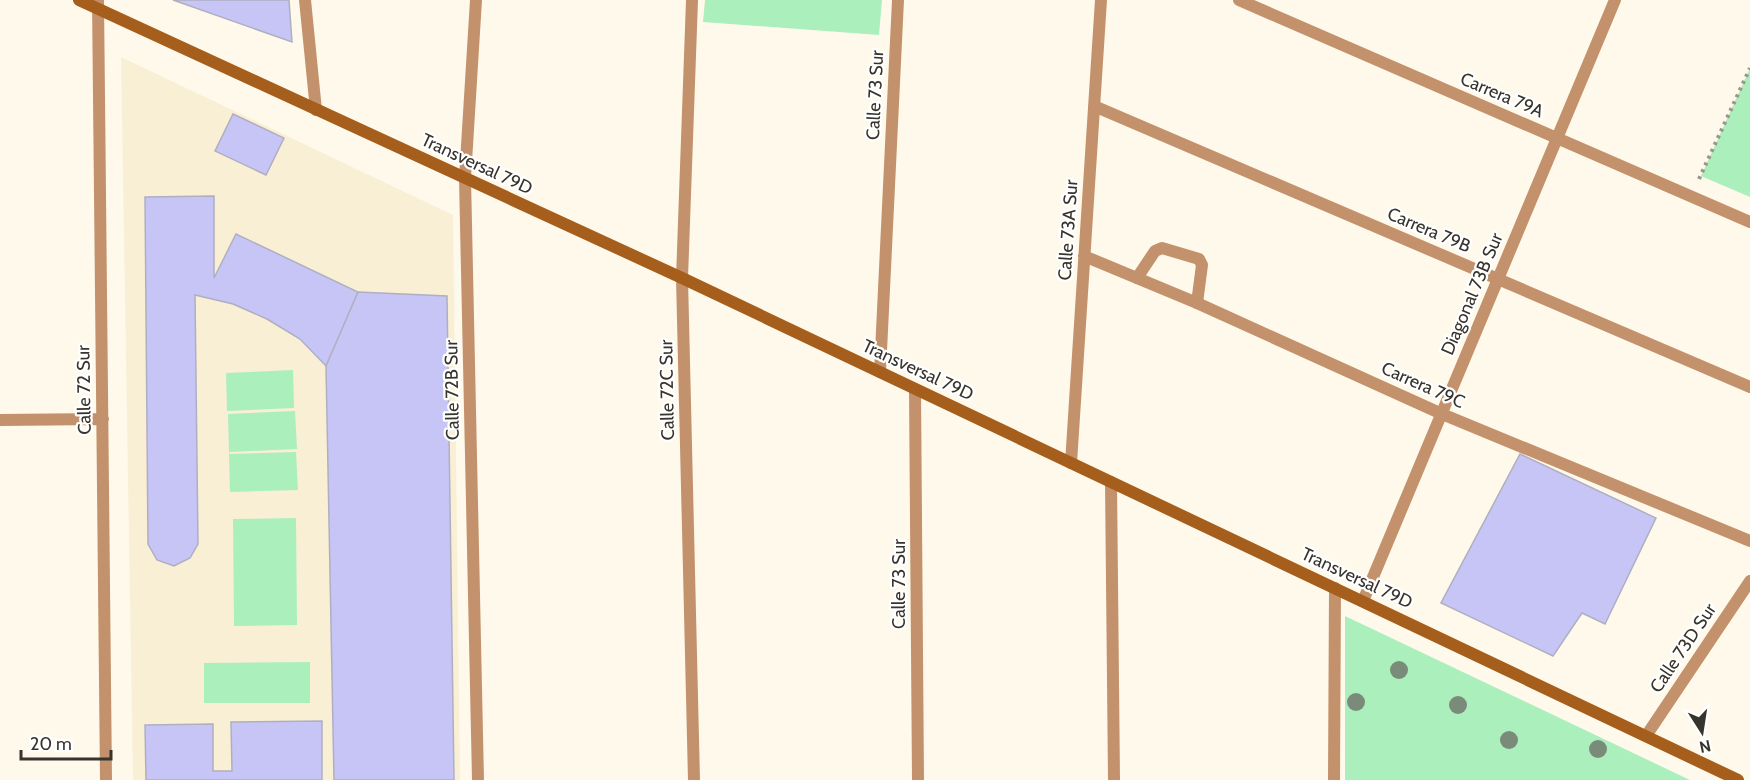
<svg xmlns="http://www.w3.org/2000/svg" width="1750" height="780" viewBox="0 0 1750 780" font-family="Cabin,sans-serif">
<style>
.built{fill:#f9efd5}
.green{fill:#abefbd}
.building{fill:#c6c5f6;stroke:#afafc1;stroke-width:1.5}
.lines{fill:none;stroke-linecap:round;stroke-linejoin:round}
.path{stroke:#9b978c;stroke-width:4;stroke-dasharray:3 4.5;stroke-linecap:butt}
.service{stroke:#c3926c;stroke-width:12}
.minor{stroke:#c3926c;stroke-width:12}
.secondary{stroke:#a55e1b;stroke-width:12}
.tree{fill:#7a8b79}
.labels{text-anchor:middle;stroke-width:4.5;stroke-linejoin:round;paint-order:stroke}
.street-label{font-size:18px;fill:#37342d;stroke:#fff}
</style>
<rect width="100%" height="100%" fill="#fff9eb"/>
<!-- built -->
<path class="built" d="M121,57L453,215L460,780H133Z"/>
<!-- green -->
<path class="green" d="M705,0H882L879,35L703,22Z
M1750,68V197L1701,176Z
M293,370L294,408L227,411L226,373Z
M295,411L297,449L229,452L228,414Z
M296,452L298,490L230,492L229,454Z
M296,518L297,625L234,626L233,519Z
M1345,616L1690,780H1345Z
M310,662V703H204V663Z"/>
<!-- building -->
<path class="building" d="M173,0H289L292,42Z
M233,114L284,138L266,175L215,151Z
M214,196V278L236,234L358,292L326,366L300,339L267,319L233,304L195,295L198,544L190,558L174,566L157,560L148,544L145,197Z
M358,292L447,296L454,780H334L326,366Z
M1520,454L1656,518L1605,624L1582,613L1553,656L1441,603Z
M322,721V780H146L145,725L213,724V771H232L231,722Z"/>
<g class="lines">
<!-- path -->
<path class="path" d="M1699,179L1750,68"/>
<!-- service -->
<path class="service" d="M1137,278L1155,251L1162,248L1199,259L1202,265L1197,303"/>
<!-- minor -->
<path class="minor" d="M98,0L106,780
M305,0L316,110
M476,0L465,178L478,780
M692,0L682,278L694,780
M1239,0L1750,222
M1094,106L1750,387
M1084,256L1197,303L1442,414L1750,541
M880,372L898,0
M915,389L918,780
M0,420L103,419
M1071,463L1101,0
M1111,482L1114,780
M1363,601L1615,0
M1646,736L1750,581
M1334,780L1335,588"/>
<!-- secondary -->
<path class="secondary" d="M79,0L682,278L1738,780"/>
</g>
<!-- trees -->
<g class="tree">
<circle cx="1399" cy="670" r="9"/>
<circle cx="1356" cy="702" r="9"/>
<circle cx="1458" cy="705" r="9"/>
<circle cx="1509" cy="740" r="9"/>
<circle cx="1598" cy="749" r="9"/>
</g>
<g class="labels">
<!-- street labels -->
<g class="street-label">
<text transform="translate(875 95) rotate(-87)" y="6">Calle 73 Sur</text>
<text transform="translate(1502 95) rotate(23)" y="6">Carrera 79A</text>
<text transform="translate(477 164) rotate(25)" y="6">Transversal 79D</text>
<text transform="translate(1068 230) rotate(-86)" y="6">Calle 73A Sur</text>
<text transform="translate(1429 230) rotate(23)" y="6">Carrera 79B</text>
<text transform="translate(1472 294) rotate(-67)" y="6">Diagonal 73B Sur</text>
<text transform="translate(918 370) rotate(25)" y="6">Transversal 79D</text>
<text transform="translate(1423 385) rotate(24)" y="6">Carrera 79C</text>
<text transform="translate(84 390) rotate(-91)" y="6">Calle 72 Sur</text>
<text transform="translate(452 390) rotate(-91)" y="6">Calle 72B Sur</text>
<text transform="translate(667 390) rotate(-91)" y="6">Calle 72C Sur</text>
<text transform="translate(1357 578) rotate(25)" y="6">Transversal 79D</text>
<text transform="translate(899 584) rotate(-90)" y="6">Calle 73 Sur</text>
<text transform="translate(1683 648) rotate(-56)" y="6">Calle 73D Sur</text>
</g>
</g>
<!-- north arrow -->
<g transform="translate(1702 732) rotate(168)" stroke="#ffffff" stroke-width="4.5" paint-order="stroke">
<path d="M0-4.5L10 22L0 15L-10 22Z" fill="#37342d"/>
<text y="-9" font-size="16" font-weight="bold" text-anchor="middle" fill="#37342d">N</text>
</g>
<!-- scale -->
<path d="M21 750v9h90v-9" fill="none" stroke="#37342d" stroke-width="3"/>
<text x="30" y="750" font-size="18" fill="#37342d" stroke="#ffffff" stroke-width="4.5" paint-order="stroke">20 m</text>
</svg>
